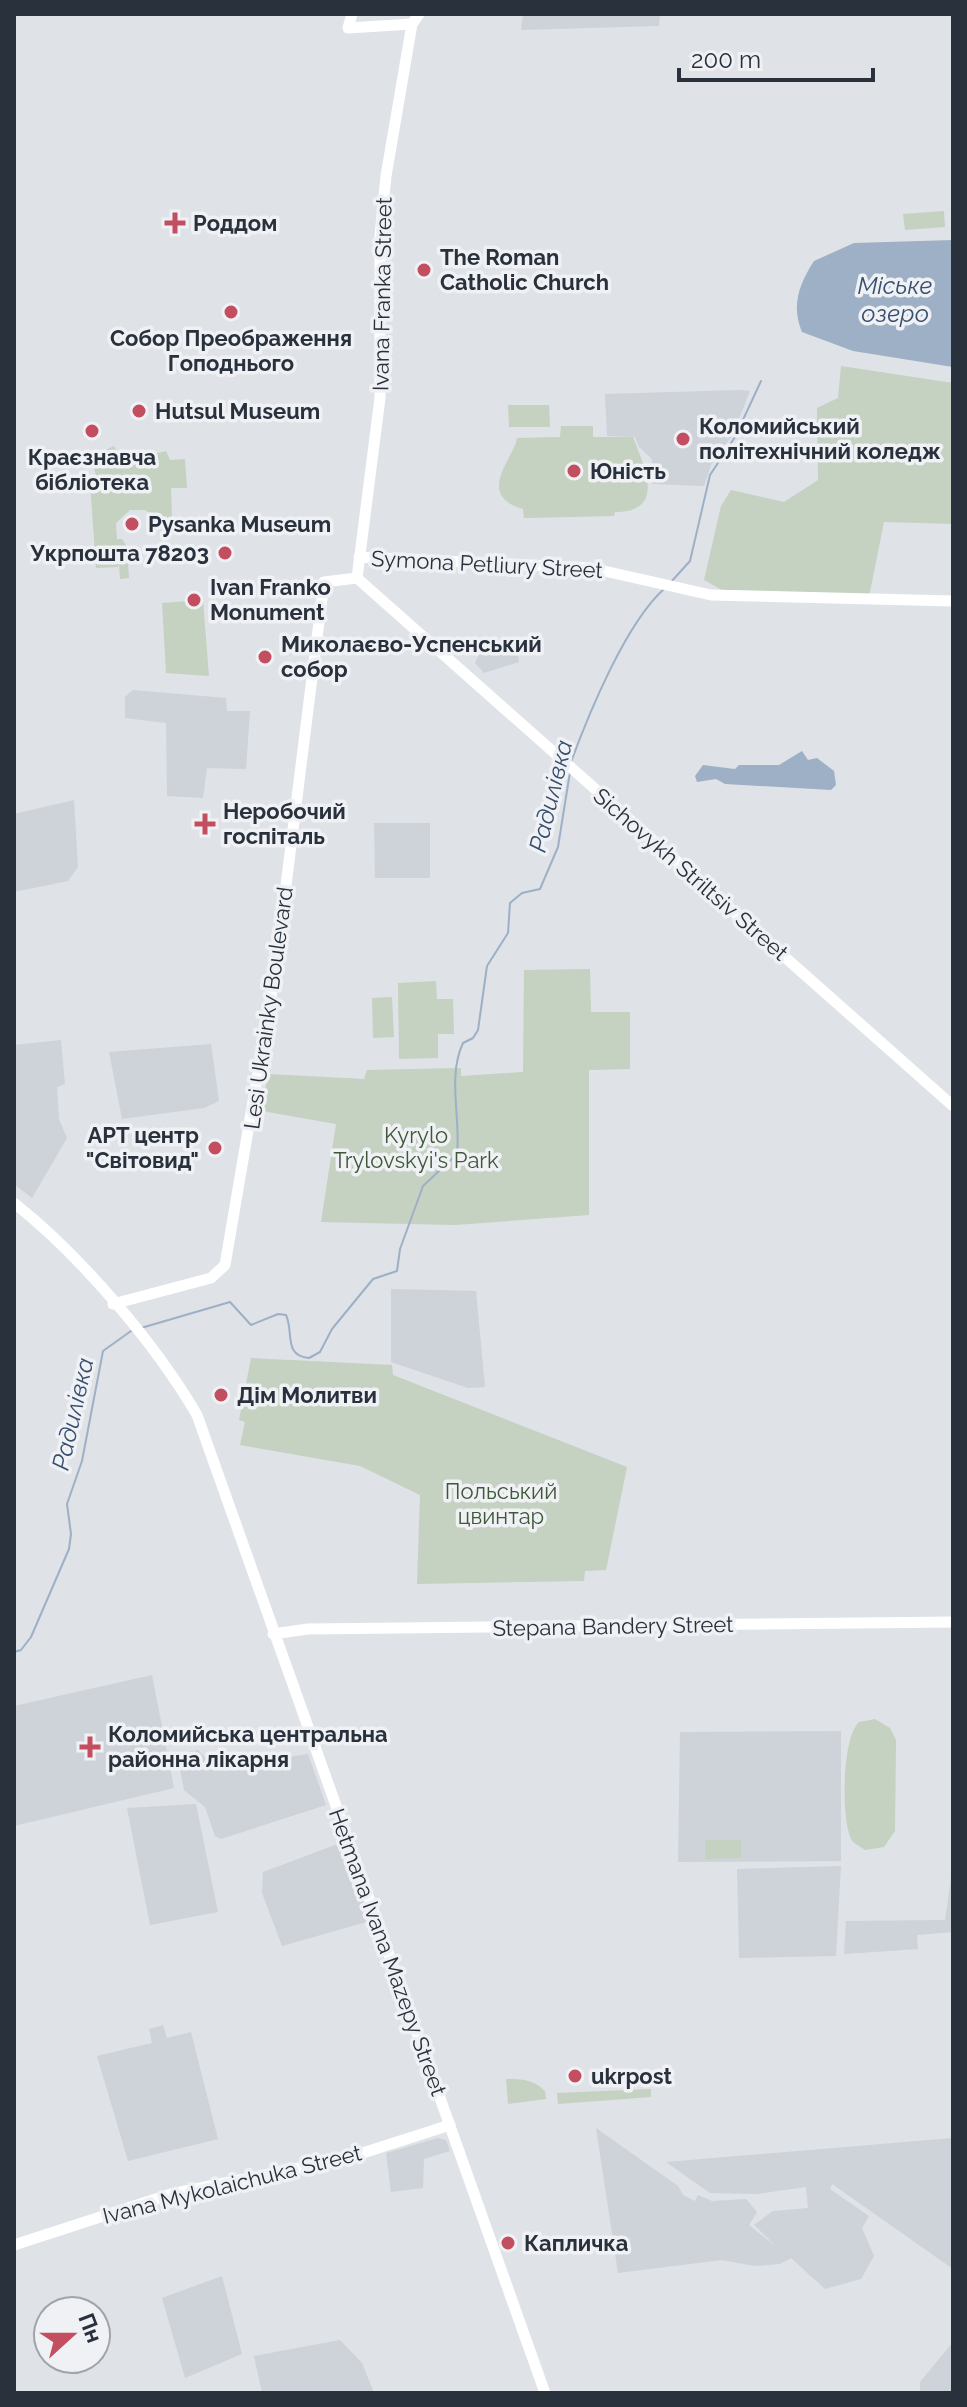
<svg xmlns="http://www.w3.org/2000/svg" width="967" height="2407" viewBox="0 0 967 2407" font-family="Raleway,sans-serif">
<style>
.built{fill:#ced2d9}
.green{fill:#c5d1c1}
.water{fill:#9db0c5}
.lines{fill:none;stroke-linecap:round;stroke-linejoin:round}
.stream{stroke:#9db0c5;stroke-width:2}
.secondary{stroke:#fff;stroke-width:11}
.poi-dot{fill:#c34e5f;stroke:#eff1f5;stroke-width:3}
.labels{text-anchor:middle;stroke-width:7;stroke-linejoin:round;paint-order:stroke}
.poi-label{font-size:22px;font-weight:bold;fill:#29313d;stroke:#eff1f5;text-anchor:start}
.street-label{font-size:22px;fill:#29313d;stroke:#eff1f5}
.park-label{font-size:22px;fill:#3e5838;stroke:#eff1f5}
.water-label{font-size:24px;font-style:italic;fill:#374f6e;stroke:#eff1f5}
</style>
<rect width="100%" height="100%" fill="#dfe2e7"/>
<!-- built -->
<path class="built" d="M523,14H660L659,26L521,30Z
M740,390L750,391L732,436L711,465L704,486L653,484L652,459L639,447L635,437L607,436L605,394Z
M516,643L519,662L484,673L475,663L480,652L485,654L489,646L496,649Z
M133,690L226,698L227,711H250L246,769L207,768L203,798L167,796L166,723L125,718V697Z
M74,800L78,867L68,881L14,892V814Z
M374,823H430V878H375Z
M61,1040L65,1084L57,1087L59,1119L67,1138L32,1198L14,1184V1045Z
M211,1044L219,1101L204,1108L122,1119L109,1052Z
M391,1289L476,1291L485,1387L468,1388L391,1362Z
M152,1675L174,1788L14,1826V1706Z
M841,1731V1861L678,1862L680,1732Z
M198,1750L208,1760L254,1762L308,1754L326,1805L221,1839L215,1836L205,1807L184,1790L177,1754Z
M196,1804L218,1912L150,1925L127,1808Z
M343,1842L370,1921L282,1946L262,1893L263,1872Z
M953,1864V1932L917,1935L918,1949L844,1954L846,1921L945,1920Z
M841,1866L836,1956L739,1958L737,1869Z
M163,2025L167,2038L191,2032L218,2139L128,2161L97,2056L152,2043L149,2029Z
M596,2128L678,2186L683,2195L695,2201L698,2195L712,2201L746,2199L757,2212L749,2225L778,2248L754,2225L773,2211L808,2208L806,2187L757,2194L710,2193L666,2162L953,2138V2269L832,2184L830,2189L869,2216L862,2228L874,2256L861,2279L825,2289L791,2258L780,2264L755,2266L722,2260L618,2273Z
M438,2138L446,2140L450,2151L424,2159L423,2188L391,2192L386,2153Z
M222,2276L242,2354L185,2378L162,2298Z
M340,2340L362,2363L374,2393H262L254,2356Z
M953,2342V2393H920V2382Z"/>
<!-- green -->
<path class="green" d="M944,211L945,227L905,230L903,214Z
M841,366L953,383V524L884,522L869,597L722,590L704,580L721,506L731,490L784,502L818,480L817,408L838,398Z
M508,405H549L550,427H509Z
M561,426H593V437H633C642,462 669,512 615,512L614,516L524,518L523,509C474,495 515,457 517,438L560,437Z
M114,446L122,462L166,451L170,460L185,459L187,488H171L172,519H158L145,510H130L116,523L117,539H122L127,547L129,578L120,579L119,564L118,567L96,568L90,482L97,479L91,457Z
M203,600L209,676L166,673L162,603Z
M590,969L591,1012H630V1069L589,1070V1215L455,1225L321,1222L336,1124L262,1111L268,1074L364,1079L367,1070L461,1068V1076L523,1072L524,970Z
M436,981L437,999H453L454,1034H438V1058L399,1059L398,983Z
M392,997L394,1037L373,1038L372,998Z
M251,1358L392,1365L393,1375L627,1467L606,1570L585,1571L584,1581L417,1584L420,1495L360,1466L240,1445L245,1422L239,1420Z
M875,1719L890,1728L896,1740L895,1831L884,1847L865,1850L853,1842C840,1824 842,1737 859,1722Z
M705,1840H741V1858L705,1859Z
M506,2079C521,2079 533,2079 545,2091L546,2099L508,2104Z
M651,2089V2097L558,2104L557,2093Z"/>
<!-- water -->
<path class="water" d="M953,240V367L853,351L802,332C791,306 799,284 814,261L854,243Z
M802,751L808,760L817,758L834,771L836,785L831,790L725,784L716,779L697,782L695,776L703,765L735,769L739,765H779Z"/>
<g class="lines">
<!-- stream -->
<path class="stream" d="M671,582L690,561L710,475L735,437L761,381
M571,762C589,713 626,623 664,589
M141,1328L230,1302L251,1325L278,1314L286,1315C294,1332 283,1356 309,1358L320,1352L332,1329L373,1279L397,1271L400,1249L423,1186L457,1154C461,1118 447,1077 463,1043L473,1038L478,1030L487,966L508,933L510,903L522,893L540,889L558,847L570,772
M14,1652L21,1650L31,1637L69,1549L71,1534L67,1504L82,1461L103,1351L131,1331"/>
<!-- secondary -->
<path class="secondary" d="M352,14L348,28L412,24
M359,557L591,568L711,595L953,601
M357,578L953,1106
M357,578L380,398V236L386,176L412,24L419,14
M14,1203C80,1255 155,1343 197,1415L545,2393
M113,1304L211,1278L225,1265L275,973L324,582L357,578
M273,1634L308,1629L953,1622
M14,2245L171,2194L347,2158L450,2125"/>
</g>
<!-- markers -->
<g class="poi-dot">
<path d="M171 211h8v8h8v8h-8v8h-8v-8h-8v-8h8z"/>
<circle cx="424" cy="270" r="8"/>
<circle cx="231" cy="312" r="8"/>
<circle cx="139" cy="411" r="8"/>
<circle cx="92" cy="431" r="8"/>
<circle cx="683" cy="439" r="8"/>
<circle cx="574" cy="471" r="8"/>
<circle cx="132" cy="524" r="8"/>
<circle cx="225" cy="553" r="8"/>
<circle cx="194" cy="600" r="8"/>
<circle cx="265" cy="657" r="8"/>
<path d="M201 812h8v8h8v8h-8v8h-8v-8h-8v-8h8z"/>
<circle cx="215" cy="1148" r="8"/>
<circle cx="221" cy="1395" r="8"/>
<path d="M86 1735h8v8h8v8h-8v8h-8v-8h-8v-8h8z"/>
<circle cx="575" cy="2076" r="8"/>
<circle cx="508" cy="2243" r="8"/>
</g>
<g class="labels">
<!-- poi labels -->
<g class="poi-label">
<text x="193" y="231">Роддом</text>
<text x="440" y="265">The Roman<tspan x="440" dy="25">Catholic Church</tspan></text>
<text x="231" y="346" text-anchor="middle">Собор Преображення<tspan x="231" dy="25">Гоподнього</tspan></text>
<text x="155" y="419">Hutsul Museum</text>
<text x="699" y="434">Коломийський<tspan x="699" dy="25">політехнічний коледж</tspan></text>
<text x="92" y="465" text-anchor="middle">Краєзнавча<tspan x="92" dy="25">бібліотека</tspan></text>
<text x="590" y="479">Юність</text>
<text x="148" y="532">Pysanka Museum</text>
<text x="209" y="561" text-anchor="end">Укрпошта 78203</text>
<text x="210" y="595">Ivan Franko<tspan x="210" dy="25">Monument</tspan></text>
<text x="281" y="652">Миколаєво-Успенський<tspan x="281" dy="25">собор</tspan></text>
<text x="223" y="819">Неробочий<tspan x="223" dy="25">госпіталь</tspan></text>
<text x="199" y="1143" text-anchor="end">АРТ центр<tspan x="199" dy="25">"Світовид"</tspan></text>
<text x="237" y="1403">Дім Молитви</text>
<text x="108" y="1742">Коломийська центральна<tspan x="108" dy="25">районна лікарня</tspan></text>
<text x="591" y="2084">ukrpost</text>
<text x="524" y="2251">Капличка</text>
</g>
<!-- street labels -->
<g class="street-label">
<text transform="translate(382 294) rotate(-89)" y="8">Ivana Franka Street</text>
<text transform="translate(487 564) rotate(3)" y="8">Symona Petliury Street</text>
<text transform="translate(691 874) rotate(41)" y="8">Sichovykh Striltsiv Street</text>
<text transform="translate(268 1008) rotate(-82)" y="8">Lesi Ukrainky Boulevard</text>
<text transform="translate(613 1626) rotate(-1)" y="8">Stepana Bandery Street</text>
<text transform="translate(388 1952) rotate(70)" y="8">Hetmana Ivana Mazepy Street</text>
<text transform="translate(232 2184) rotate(-14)" y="8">Ivana Mykolaichuka Street</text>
</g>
<!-- park labels -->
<g class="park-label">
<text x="416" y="1143">Kyrylo<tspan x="416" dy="25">Trylovskyi's Park</tspan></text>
<text x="501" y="1499">Польський<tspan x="501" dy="25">цвинтар</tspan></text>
</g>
<!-- water labels -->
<g class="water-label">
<text x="895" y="294">Міське<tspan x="895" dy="28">озеро</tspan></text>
<text transform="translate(551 796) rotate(-76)" y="8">Радилівка</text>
<text transform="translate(73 1414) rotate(-77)" y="8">Радилівка</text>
</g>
</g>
<!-- border -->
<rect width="967" height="2407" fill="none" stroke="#29313d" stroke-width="32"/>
<!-- north arrow -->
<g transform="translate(72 2335) rotate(69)"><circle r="38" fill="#eff1f5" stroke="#a0a4ab" stroke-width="2"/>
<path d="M0-6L14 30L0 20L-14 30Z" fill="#c34e5f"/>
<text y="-12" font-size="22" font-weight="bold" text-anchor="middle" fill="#29313d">Пн</text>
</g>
<!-- scale -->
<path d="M679 68v12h194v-12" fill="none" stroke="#29313d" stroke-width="4"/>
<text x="691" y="68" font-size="24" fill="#29313d" stroke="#eff1f5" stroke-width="6" paint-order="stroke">200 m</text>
</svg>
